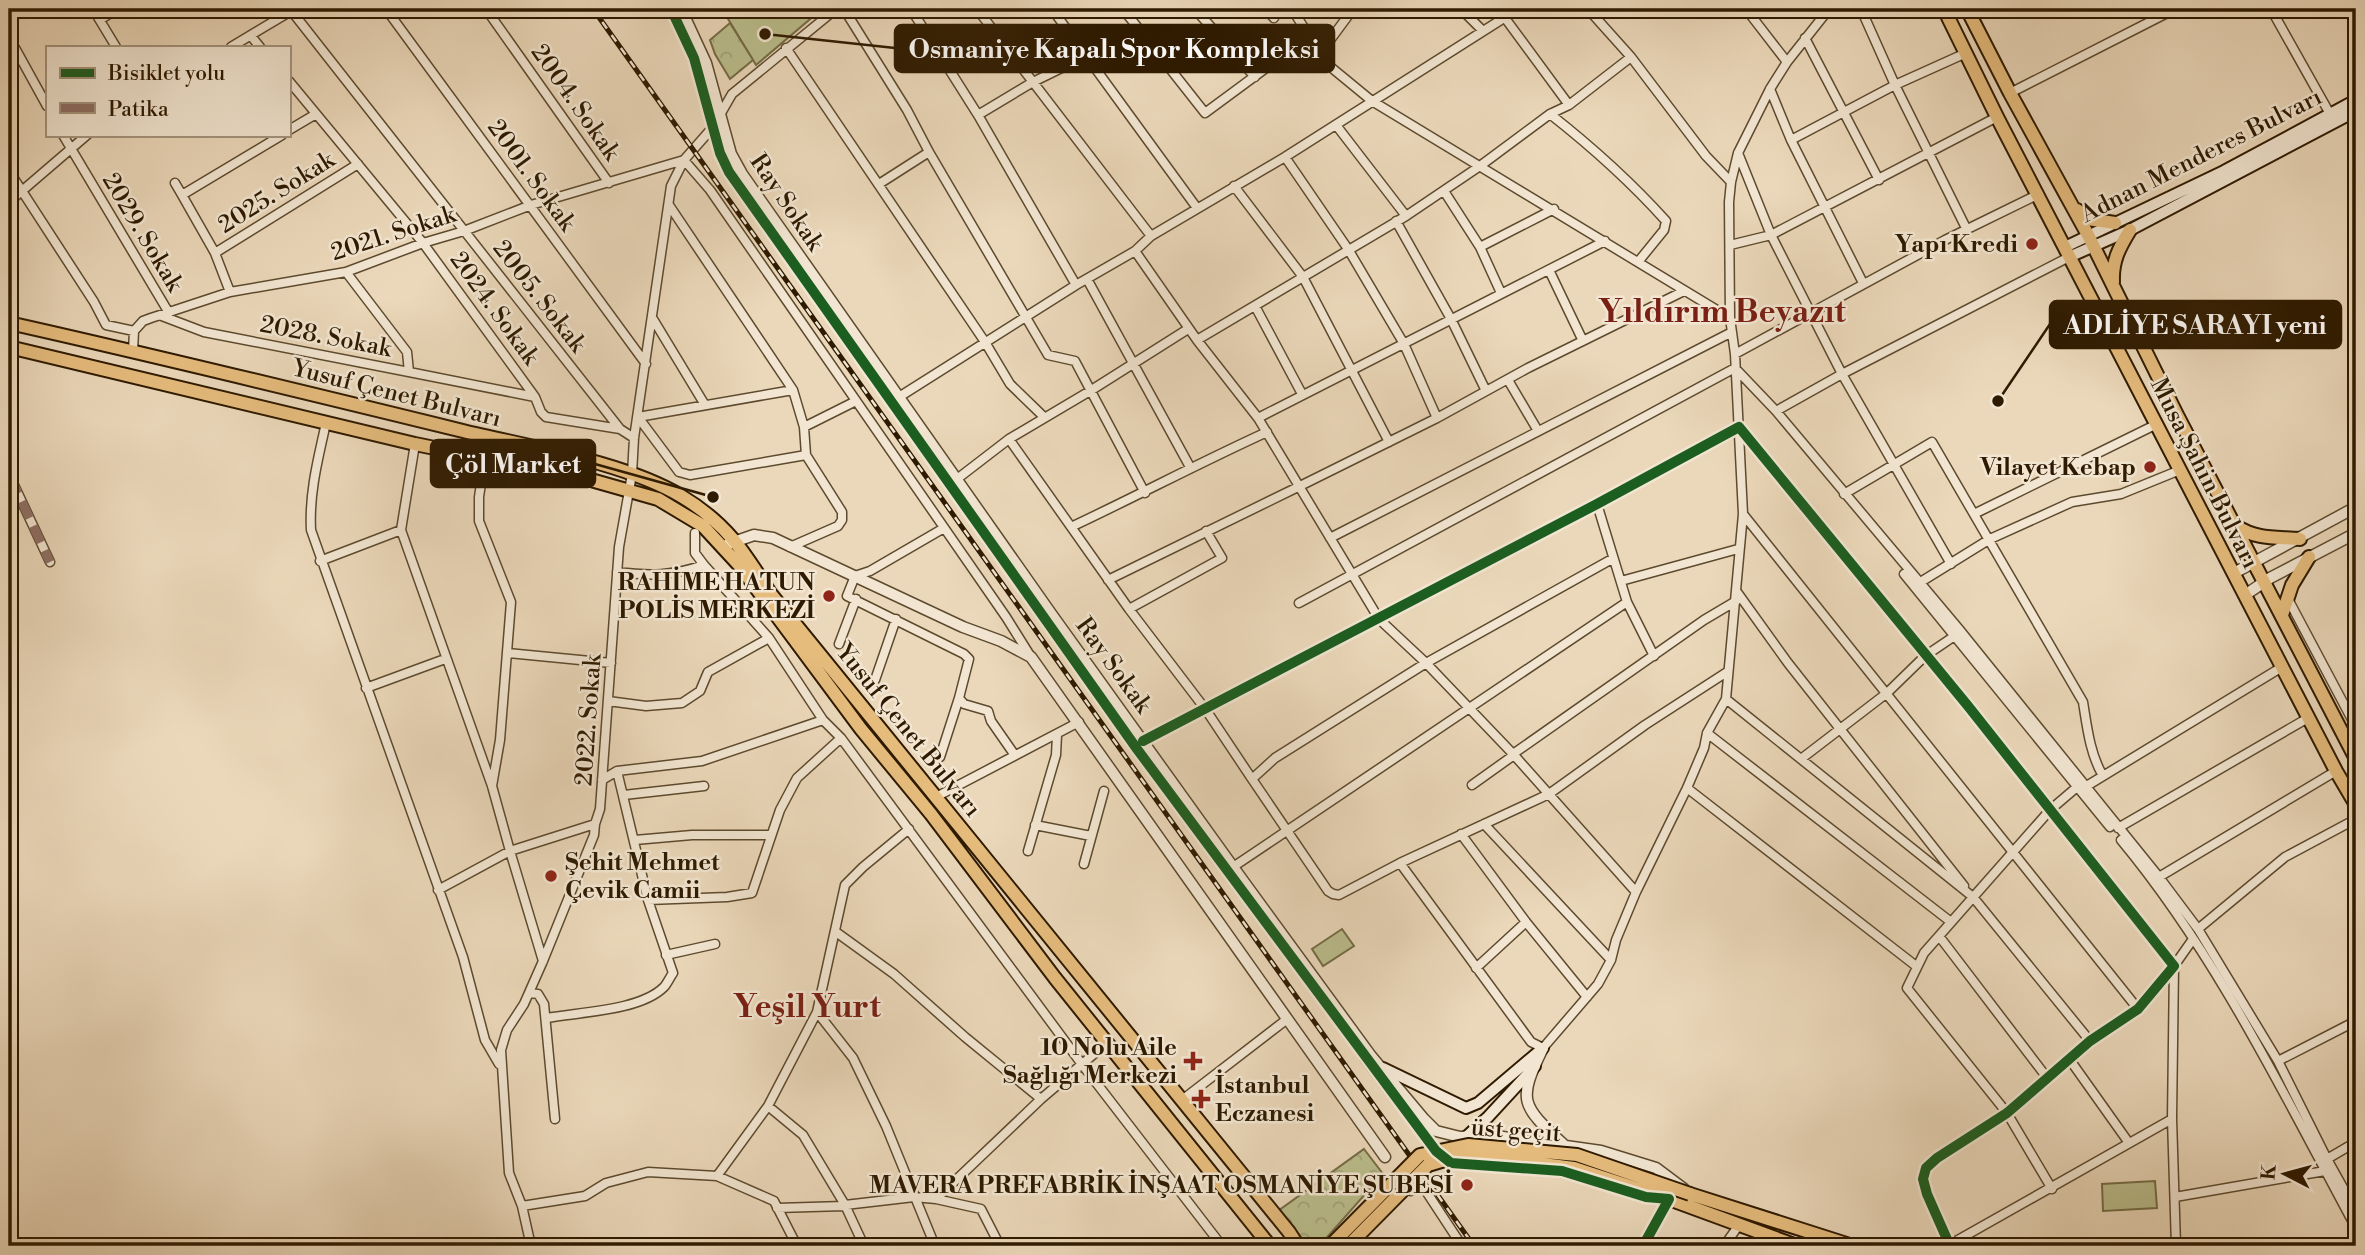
<svg xmlns="http://www.w3.org/2000/svg" width="2365" height="1255" viewBox="0 0 2365 1255" font-family="'Libre Bodoni',serif">
<style>
.grass{fill:#bbbe8d;stroke:#746c46;stroke-width:2}
.park{fill:url(#park-crowns);stroke:#746c46;stroke-width:2}
.lines{fill:none;stroke-linecap:round;stroke-linejoin:round}
.minor-casing{stroke:#5d4a2e;stroke-width:11}
.tertiary-casing{stroke:#5d4a2e;stroke-width:13}
.secondary-casing{stroke:#2e1a00;stroke-width:14}
.primary-casing{stroke:#2e1a00;stroke-width:16}
.trunk-casing{stroke:#2e1a00;stroke-width:16}
.minor{stroke:#f2e6d2;stroke-width:8}
.tertiary{stroke:#f2e6d2;stroke-width:10}
.secondary{stroke:#f2e6d2;stroke-width:10}
.primary{stroke:#e6bc7d;stroke-width:12}
.trunk{stroke:#e6bc7d;stroke-width:12}
.rail-casing{stroke:#2e1a00;stroke-width:5}
.rail{stroke:#f2e6d2;stroke-width:2.5;stroke-dasharray:8;stroke-linecap:butt}
.trunk-bridge-casing{stroke:#2e1a00;stroke-width:16;stroke-linecap:butt}
.trunk-bridge{stroke:#e6bc7d;stroke-width:12}
.quiet{stroke:#8d6e63;stroke-width:9;stroke-dasharray:18 9;stroke-linecap:butt}
.cycleway-casing{stroke:#f2e6d2;stroke-width:15}
.cycleway{stroke:#1b5e20;stroke-width:10}
.poi-dot{fill:#8f2418;stroke:#f2e6d2;stroke-width:2.5}
.labels{text-anchor:middle;stroke-width:5;stroke-linejoin:round;paint-order:stroke}
.street-label{font-size:24px;fill:#2e1a00;stroke:#f2e6d2}
.poi-label{font-size:24px;font-weight:bold;fill:#2e1a00;stroke:#f2e6d2;text-anchor:end}
.district-label{font-size:32px;font-weight:bold;fill:#7a1f14;stroke:#f2e6d2}
.leader{fill:none;stroke:#2e1a00;stroke-width:2.5}
.callout-dot{fill:#2e1a00;stroke:#f2e6d2;stroke-width:2.5}
.callout{fill:#2e1a00;stroke:#2e1a00;stroke-width:2.5}
.callout-label{font-size:26px;text-anchor:middle;font-weight:bold;fill:#fff}
</style>
<defs>
<pattern id="park-crowns" width="20" height="18" patternUnits="userSpaceOnUse" patternTransform="scale(1.75)"><rect width="20" height="18" fill="#bbbe8d"/><path d="M2 6a3 3 0 1 1 6 0M12 15a3 3 0 1 1 6 0" fill="none" stroke="#a1a378"/></pattern>
</defs>
<rect width="100%" height="100%" fill="#ebd8ba"/>
<filter id="stains"><feTurbulence type="fractalNoise" baseFrequency=".00286" numOctaves="4"/><feColorMatrix values="0 0 0 0 .2 0 0 0 0 .09 0 0 0 0 .02 0 0 0 .5 -.17"/></filter>
<radialGradient id="worn" r=".72"><stop offset=".6" stop-color="#630" stop-opacity="0"/><stop offset="1" stop-color="#630" stop-opacity=".3"/></radialGradient>
<!-- grass -->
<path class="grass" d="M722,9H822L756,65Z
M1342,929L1354,946L1323,966L1312,949Z
M2155,1181L2157,1208L2103,1211L2102,1184Z"/>
<!-- park -->
<path class="park" d="M730,23L753,60L730,79L715,54L710,40Z
M1364,1149L1383,1174L1322,1243L1305,1242L1278,1211Z"/>
<g class="lines">
<!-- minor casing -->
<g class="minor-casing">
<path id="minor" d="M93,9L116,47
M290,9L620,429L634,438
M386,9L646,364
M486,9L609,183
M844,9L907,110L929,152L1048,355L1075,361L1145,493
M911,9L978,115L1076,285
M977,9L1151,236
M1052,9L1197,208
M1123,9L1205,113L1308,37
M1195,9L1255,77
M1266,9L1274,18
M1292,9L1327,64L1372,101L1730,318
M1461,9L1482,30
M1588,9L1631,57L1706,156L1731,182
M1746,9L1787,62
M1861,9L1895,85L1967,230
M2271,9L2330,114
M1505,18L1569,105
M100,20L117,9
M251,36L260,47
M1805,38L1879,180
M9,46L15,48L47,106
M231,47L291,11
M786,48L985,342L1010,384L1044,417
M1319,55L1353,9
M289,81L423,243L535,397
M1770,89L1791,140L1863,283
M2010,93L2175,9
M1550,114C1592,147 1630,181 1666,221L1664,230L1638,262
M978,115L1033,82L1088,55
M1336,125L1406,216
M289,130L316,114
M63,135L169,313
M1791,140L1895,85L1966,53
M1738,153L1771,235L1842,374L1951,564
M1285,157L1348,249L1404,344L1437,418
M684,160L710,190L1006,617L1031,657
M9,171L94,302L106,325L134,331
M175,183L182,195
M879,184L929,152
M1234,186L1303,277L1389,442
M1444,191L1480,247L1501,293
M9,202L87,135
M669,205L793,390L804,427L806,455L842,512V520L838,526L790,547
M1396,221L1451,319L1486,391
M1730,245L1771,235L1997,117
M1480,247L1554,209
M1135,251L1197,340L1258,418L1379,619L1426,663L1514,755L1636,892
M215,253L358,164
M1549,270L1583,341
M1087,279L1190,467
M230,292L215,253L182,195L282,135
M1255,306L1302,394
M162,316L204,332L409,372L407,352L346,272
M653,319L705,405
M1197,340L1406,216L1480,166L1550,114L1569,105L1631,57
M133,351L134,331L143,321L151,318L230,292L346,272L423,243L464,231L531,205L684,160
M1735,354L1945,240L2039,194
M409,372L535,397L541,412L546,417L620,429
M1508,380L1538,431
M793,390L638,417L679,472L690,475L806,455
M899,397L1076,285L1135,251L1151,236L1285,157L1518,9
M1776,411L1842,374L2069,257
M1258,418L1605,241
M326,423C318,459 309,493 311,530L463,957L485,1040L499,1064
M804,427L856,401
M1009,439L1129,609L1206,710L1252,779
M415,444L401,530L492,786L510,851L595,824
M485,457L479,497V521L511,602L500,740L492,786
M9,478L14,485L50,562
M957,479L1009,439L1090,391L1188,329
M1844,494L1932,442L2083,702C2087,727 2090,754 2103,776
M1597,504L1627,602L1654,656
M1743,514L2138,1009
M1974,514L2157,424
M1071,527C1137,496 1201,462 1267,432
M944,528L870,571L855,576L847,596L964,654L969,659L959,698L964,704L988,711L991,721L1014,754
M695,533V553L704,565L769,638L823,720L841,738L1081,1063L1222,1246
M1330,538L1732,332
M1612,559L1426,663L1275,758L1252,779L1328,891L1333,894L1339,895L1400,863L1549,794L1645,725L1727,672
M320,561L401,530
M617,572C650,576 672,576 704,565
M1904,574L2110,827
M1108,580L1298,487L1437,418L1528,368L1684,291
M1621,581L1738,549
M1919,583L1990,539L2072,502L2121,494L2180,470
M1737,592L1788,663L1964,886
M2288,599L2356,727
M1299,603L1735,368L1776,411L1959,629L2159,877L2198,929L2278,1061L2327,1159L2356,1211
M1129,609L1222,558L1206,531
M839,644L856,599
M507,653L611,663
M875,680L896,619
M366,688L445,659
M1726,699L1973,897L2090,1041
M608,701L646,706L682,703L700,691L708,672L769,638
M1707,733L1951,922
M1143,741L1597,504L1739,427L1968,706L2174,966L2138,1009L2090,1041L2007,1113L1937,1158L1926,1168L1923,1179L1927,1194L1950,1246
M1513,754L1704,620L1736,601
M940,757L959,698
M1801,759L1887,693L1925,656L1956,635
M617,771L702,761L823,720
M1472,785L1514,755
M2085,787L2282,667
M1687,788L1916,966
M624,795L704,786
M936,797L1079,722
M1484,824L1611,960
M1035,825L1091,836
M2118,828L2308,718
M1461,834L1526,922L1587,997
M635,840L692,835H771
M2121,840C2218,957 2284,1095 2356,1228
M1028,851L1056,755L1057,735
M1400,863L1531,1042L1543,1048L1598,984L1611,960L1616,940L1636,892L1687,788L1704,748L1707,733L1726,699L1743,514L1735,354L1730,318L1729,202L1731,182L1738,153L1770,89L1787,62L1829,9
M1084,864L1104,791
M1233,867L1627,602
M2159,877L2336,771
M438,890L510,851L543,961
M648,900L727,897L752,893L780,810L797,778L841,738
M2198,929L2285,857L2356,819
M836,932L894,974L965,1037L1041,1099
M1939,936L2048,1079
M666,955L715,944
M1476,968L1526,922
M529,993L538,994L544,1004L555,1119
M817,1012L853,1058L886,1126L935,1246
M547,1018C579,1012 640,1011 664,987C667,984 670,977 673,973L648,900L617,771L602,780
M2070,1060L2129,1143
M2278,1061L2356,1021
M1182,1100L1286,1020
M768,1106L803,1135L845,1205L864,1246
M2327,1159L2356,1142
M717,1176L768,1106L817,1012L845,885L863,867L909,829
M2052,1189L2007,1113L1907,988L1924,953L2050,810L2077,787
M1411,1191L1418,1183L1422,1185L1462,1246
M2175,1197L2325,1171
M936,1199L1041,1099L1108,1042
M845,1205L914,1197L936,1199L981,1209L1000,1246
M522,1206L585,1196L606,1183L648,1172L717,1176L774,1201L797,1246
M777,1208L844,1206
M1949,1245L2172,1119
M531,1246L522,1206L509,1173L501,1050L507,1030L524,1004L543,961L594,835L595,824L600,809L619,547L632,474L634,438L671,186L684,160L713,127L732,94L836,9
M1643,1246L1669,1199
M1724,1246L1739,1225
M2176,1246L2172,1119L2174,966L2193,939"/>
</g>
<!-- tertiary casing -->
<g class="tertiary-casing">
<path id="tertiary" d="M671,9L694,58L720,153L729,172L1137,749L1254,907
M681,9L706,63L731,154L742,174L1052,615L1233,867L1371,1056L1423,1118L1436,1131L1460,1137L1489,1135L1601,1151L1656,1168L1684,1189
M728,544L754,535L773,538L963,627L1001,641L1031,657L1385,1157
M2234,573L2356,507
M2245,595L2270,578L2356,533
M1543,1048C1517,1101 1521,1105 1563,1144
M1365,1057L1436,1151L1451,1163L1519,1166
M1559,1171L1601,1183"/>
</g>
<!-- secondary casing -->
<g class="secondary-casing">
<path id="secondary" d="M2065,247L2224,171L2356,100
M2069,257L2130,230L2356,111
M1383,1068L1466,1108L1478,1103L1543,1048
M1454,1148L1488,1117L1535,1066"/>
</g>
<!-- primary casing -->
<g class="primary-casing">
<path id="primary" d="M1944,9L1997,117L2336,771L2356,805
M1967,9L2010,93L2088,235L2177,415L2356,759
M2077,210L2088,219L2115,223
M2113,282C2112,261 2119,248 2130,230
M2236,526C2257,540 2276,537 2300,539
M2282,615L2292,585L2309,557"/>
</g>
<!-- trunk casing -->
<g class="trunk-casing">
<path id="trunk" d="M9,323C161,357 312,394 463,431C529,447 624,462 681,496C726,523 743,550 770,593L1289,1232L1298,1246
M9,347L415,444L591,480L658,499L703,526L739,565L861,729L931,814L1055,978L1270,1246
M1690,1194L1853,1246
M1669,1199L1797,1246"/>
</g>
<!-- minor -->
<use href="#minor" class="minor"/>
<!-- tertiary -->
<use href="#tertiary" class="tertiary"/>
<!-- secondary -->
<use href="#secondary" class="secondary"/>
<!-- primary -->
<use href="#primary" class="primary"/>
<!-- trunk -->
<use href="#trunk" class="trunk"/>
<!-- rail casing -->
<g class="rail-casing">
<path id="rail" d="M593,9L1474,1246"/>
</g>
<!-- rail -->
<use href="#rail" class="rail"/>
<!-- trunk-bridge casing -->
<g class="trunk-bridge-casing">
<path id="trunk-bridge" d="M1330,1246L1420,1155L1468,1145L1577,1155L1690,1194
M1348,1246L1428,1165L1465,1154L1574,1168L1669,1199"/>
</g>
<!-- trunk-bridge -->
<use href="#trunk-bridge" class="trunk-bridge"/>
<!-- quiet -->
<path class="quiet" d="M9,478L14,485L50,562"/>
<!-- cycleway casing -->
<g class="cycleway-casing">
<path id="cycleway" d="M671,9L694,58L720,153L729,172L1137,749L1436,1151L1451,1163L1562,1171L1646,1197L1669,1199L1643,1246
M1143,741L1597,504L1739,427L1968,706L2174,966L2138,1009L2090,1041L2007,1113L1937,1158L1926,1168L1923,1179L1927,1194L1950,1246"/>
</g>
<!-- cycleway -->
<use href="#cycleway" class="cycleway"/>
</g>
<!-- markers -->
<g class="poi-dot">
<circle cx="2032" cy="244" r="7"/>
<circle cx="2150" cy="467" r="7"/>
<circle cx="829" cy="596" r="7"/>
<circle cx="551" cy="876" r="7"/>
<path d="M1189.5 1050.5h7v7h7v7h-7v7h-7v-7h-7v-7h7z"/>
<path d="M1197.5 1088.5h7v7h7v7h-7v7h-7v-7h-7v-7h7z"/>
<circle cx="1467" cy="1185" r="7"/>
</g>
<g class="labels">
<!-- street labels -->
<g class="street-label">
<text transform="translate(576 102) rotate(55)" y="8">2004. Sokak</text>
<text transform="translate(2201 155) rotate(-27)" y="8">Adnan Menderes Bulvarı</text>
<text transform="translate(532 175) rotate(54)" y="8">2001. Sokak</text>
<text transform="translate(276 192) rotate(-32)" y="8">2025. Sokak</text>
<text transform="translate(787 202) rotate(56)" y="8">Ray Sokak</text>
<text transform="translate(143 232) rotate(59)" y="8">2029. Sokak</text>
<text transform="translate(393 233) rotate(-18)" y="8">2021. Sokak</text>
<text transform="translate(540 296) rotate(52)" y="8">2005. Sokak</text>
<text transform="translate(495 308) rotate(54)" y="8">2024. Sokak</text>
<text transform="translate(326 336) rotate(11)" y="8">2028. Sokak</text>
<text transform="translate(397 393) rotate(14)" y="8">Yusuf Çenet Bulvarı</text>
<text transform="translate(2205 473) rotate(63)" y="8">Musa Şahin Bulvarı</text>
<text transform="translate(1114 665) rotate(54)" y="8">Ray Sokak</text>
<text transform="translate(588 720) rotate(-86)" y="8">2022. Sokak</text>
<text transform="translate(909 730) rotate(51)" y="8">Yusuf Çenet Bulvarı</text>
<text transform="translate(1516 1130) rotate(4)" y="8">üst geçit</text>
</g>
<!-- poi labels -->
<g class="poi-label">
<text x="2018" y="252">Yapı Kredi</text>
<text x="2136" y="475">Vilayet Kebap</text>
<text x="815" y="590">RAHİME HATUN<tspan x="815" dy="28">POLİS MERKEZİ</tspan></text>
<text x="565" y="870" text-anchor="start">Şehit Mehmet<tspan x="565" dy="28">Çevik Camii</tspan></text>
<text x="1177" y="1055">10 Nolu Aile<tspan x="1177" dy="28">Sağlığı Merkezi</tspan></text>
<text x="1215" y="1093" text-anchor="start">İstanbul<tspan x="1215" dy="28">Eczanesi</tspan></text>
<text x="1453" y="1193">MAVERA PREFABRİK İNŞAAT OSMANİYE ŞUBESİ</text>
</g>
<!-- district labels -->
<g class="district-label">
<text x="1722" y="322">Yıldırım Beyazıt</text>
<text x="807" y="1017">Yeşil Yurt</text>
</g>
</g>
<!-- callouts -->
<path class="leader" d="M765 34L895 48M1998 401L2050 324M713 497L595 464"/>
<g class="callout-dot">
<circle cx="765" cy="34" r="7"/>
<circle cx="1998" cy="401" r="7"/>
<circle cx="713" cy="497" r="7"/>
</g>
<g class="callout">
<rect x="895" y="25" width="439" height="47" rx="7"/>
<rect x="2050" y="301" width="291" height="47" rx="7"/>
<rect x="431" y="440" width="164" height="47" rx="7"/>
</g>
<g class="callout-label">
<text x="1114" y="58">Osmaniye Kapalı Spor Kompleksi</text>
<text x="2195" y="334">ADLİYE SARAYI yeni</text>
<text x="513" y="473">Çöl Market</text>
</g>
<!-- margin -->
<rect width="2365" height="1255" fill="none" stroke="#ebd8ba" stroke-width="35"/>
<rect x="10" y="10" width="2344" height="1234" fill="none" stroke="#2e1a00" stroke-width="3.5"/>
<rect x="18" y="18" width="2330" height="1220" fill="none" stroke="#2e1a00" stroke-width="2"/>
<!-- legend -->
<rect x="46" y="46" width="245" height="91" fill="#f2e6d2" stroke="#a4947e" stroke-width="2"/>
<rect x="60" y="68" width="35" height="10" fill="#1b5e20" stroke="#a4947e" stroke-width="2"/>
<text x="108" y="80" font-size="21" fill="#2e1a00">Bisiklet yolu</text>
<rect x="60" y="103" width="35" height="10" fill="#8d6e63" stroke="#a4947e" stroke-width="2"/>
<text x="108" y="116" font-size="21" fill="#2e1a00">Patika</text>
<!-- north arrow -->
<g transform="translate(2285 1174) rotate(276)" stroke="#f2e6d2" stroke-width="5" paint-order="stroke">
<path d="M0-5L12 26L0 18L-12 26Z" fill="#2e1a00"/>
<text y="-10" font-size="19" font-weight="bold" text-anchor="middle" fill="#2e1a00">K</text>
</g>
<rect width="100%" height="100%" filter="url(#stains)"/>
<rect width="100%" height="100%" fill="url(#worn)"/>
</svg>
